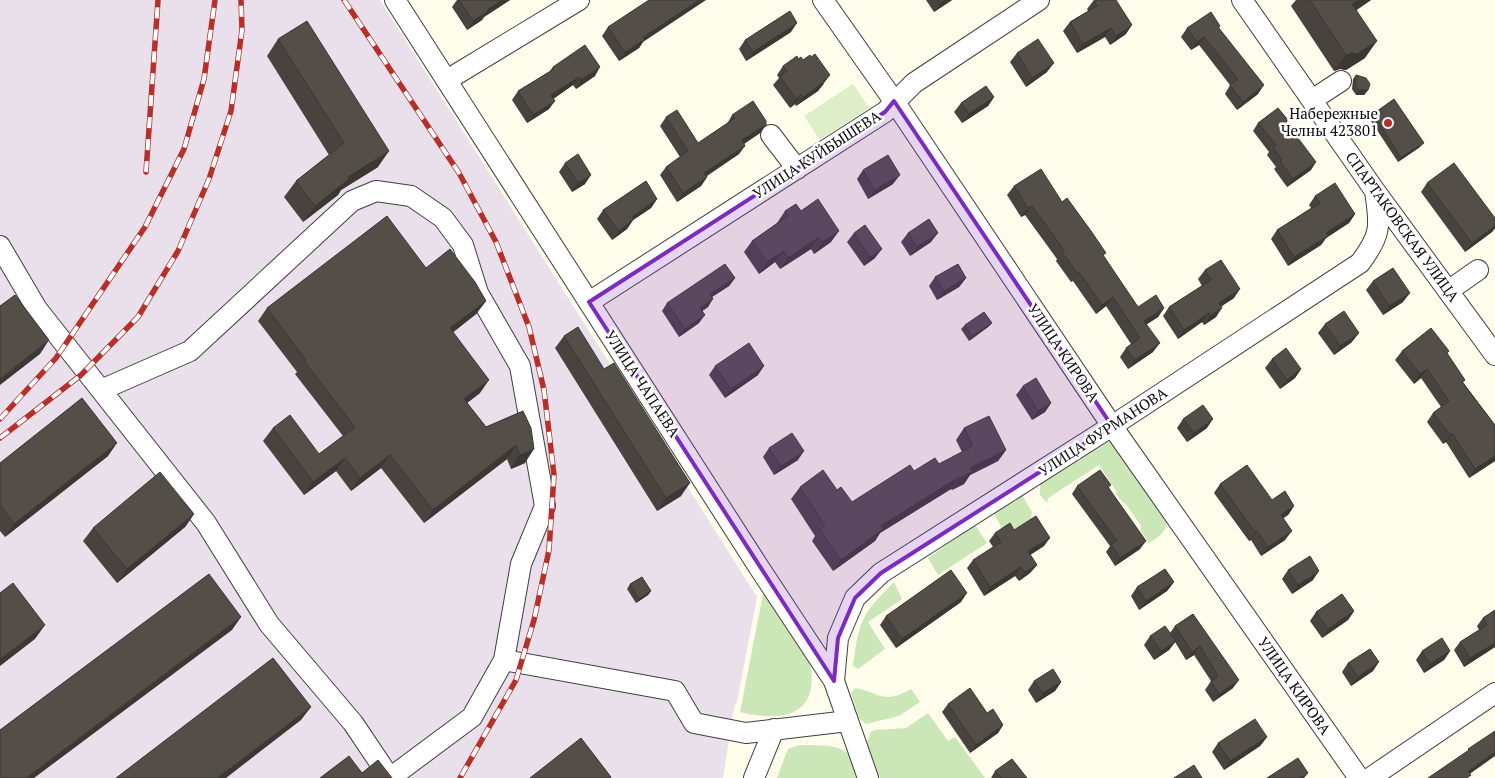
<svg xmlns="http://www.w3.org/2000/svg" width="1495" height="778" viewBox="0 0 1495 778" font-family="'PT Serif',serif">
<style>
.industrial{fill:#eae0eb}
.green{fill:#cbe7b7}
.pitch{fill:#deeec8}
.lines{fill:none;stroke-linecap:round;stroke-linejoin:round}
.minor-casing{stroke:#3f3f3f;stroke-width:22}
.minor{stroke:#fff;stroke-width:20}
.rail-casing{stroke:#b6302a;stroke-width:5.5}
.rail{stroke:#fff;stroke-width:4;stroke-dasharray:11;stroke-linecap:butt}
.wall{fill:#48433f}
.shaded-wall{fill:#3b3733}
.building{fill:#544e49;stroke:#3b3733}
.marked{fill:#7b2cbf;fill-opacity:0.2;stroke:#7b2cbf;stroke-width:4;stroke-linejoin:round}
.poi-dot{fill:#b6302a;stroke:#fff;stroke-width:2}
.labels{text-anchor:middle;stroke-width:5;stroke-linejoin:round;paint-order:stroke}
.poi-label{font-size:15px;fill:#0c0c0c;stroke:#fff;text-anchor:end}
.street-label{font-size:15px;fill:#0c0c0c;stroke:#fff}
</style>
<rect width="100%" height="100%" fill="#fefceb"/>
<!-- industrial -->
<path class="industrial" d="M0,0H380L757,597L737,702L734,707L723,778H0Z"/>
<!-- green -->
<path class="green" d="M1103,441L1113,443L1166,518C1168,532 1159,537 1149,543L1140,530L1141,526L1125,503H1123L1116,494L1117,492L1099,465L1048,498L1047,503L1040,495V482Z
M1022,495L1032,512L1030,524L1008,538L994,514Z
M975,525L987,543L938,575L928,558Z
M894,582L902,599L868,622L885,649L858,669L853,666C859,621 861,615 894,582Z
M764,589L808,653C813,671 816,699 797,710C780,720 758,716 740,712Z
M855,688C882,693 883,705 911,689L920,702L899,716L866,724L859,718L851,693Z
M928,713L948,741L955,737L985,778H880L866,744L871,732L875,730L906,728Z
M800,745C816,746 843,742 852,759C854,765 856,772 858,778H777L788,749Z"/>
<!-- pitch -->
<path class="pitch" d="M853,84L869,108L820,140L804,116Z"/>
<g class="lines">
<!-- minor casing -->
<g class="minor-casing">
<path id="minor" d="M395,0L760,569L834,681L868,778
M823,0L894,101L1112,426L1359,778
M1242,0L1375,191L1495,355
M447,80L579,0
M1312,100L1341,81
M771,135L797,169
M0,246L37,309L206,523L269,624L353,723L390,778L472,717L504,660L675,691L694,723L746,733L848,721
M1448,291L1478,270
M589,302L885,112L914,83L1039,0
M101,390L190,351L352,201L376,191L411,196L443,218L463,245L478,293L520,366L545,506L521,564L504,660
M834,681L838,638L855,598L881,573L1112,426L1360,263C1382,234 1380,225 1375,191
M754,778L774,729
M1370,778L1495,693"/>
</g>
<!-- minor -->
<use href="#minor" class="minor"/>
<!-- rail casing -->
<g class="rail-casing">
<path id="rail" d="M344,0L459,173L496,242L529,327L544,390L554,475L549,550L534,620L516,680L460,778
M146,172L158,0
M0,419L56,358L145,227L184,149L204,79L215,0
M0,438L81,375L138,317L178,251L209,179L231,111L242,30L241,0"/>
</g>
<!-- rail -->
<use href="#rail" class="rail"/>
</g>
<!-- wall -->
<path class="wall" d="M457,0H510L484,17L482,20L467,30L452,7Z
M926,0H952L934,12Z
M1094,0L1126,34L1110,45L1105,37L1077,53L1063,31L1070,22L1088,11L1087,9Z
M1296,0H1371L1356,10L1365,58L1346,70L1340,69L1334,71L1291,6Z
M1220,26L1219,28L1258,94L1237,110L1225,94L1230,85L1199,45L1191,50L1181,37L1187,28Z
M608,27L643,42L639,48L619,61L602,36Z
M791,32L746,61L739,49L745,40Z
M278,39L378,167L341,190L338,195L303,222L284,197L296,181L329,155L267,56Z
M1017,53L1047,72L1026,87L1010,62Z
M783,66L824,84L822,86L818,91L796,106L795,104L790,108L773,85L779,78L777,75Z
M553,67L595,76L576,89L573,85L553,99L549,109L527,123L512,100L518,91L549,72Z
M1356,75L1368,90L1364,95H1356L1352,89L1353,79Z
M994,97L988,106L962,123L954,112L961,103Z
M1373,114L1420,147L1398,162L1369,118Z
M732,115L766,125L760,133L744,144L739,154L707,176V177L701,186L677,202L660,175L666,167L680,157L660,126L666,117L698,143L727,124Z
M1287,122L1311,170L1287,187L1274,169L1276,167L1267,155L1269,152L1253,131L1258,123Z
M565,163L585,184L572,192L559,172Z
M863,170L893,184L868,199L857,179Z
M1427,183L1495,218V228L1492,232L1465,252L1421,192Z
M1014,186L1062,202L1104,257L1138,307L1164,308L1158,317L1147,324L1153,352L1128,369L1120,357L1126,348L1131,344L1106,306L1096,314L1073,281L1071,282L1056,261L1057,259L1025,215L1021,217L1007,195Z
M1315,196L1355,214L1349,223L1326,238L1321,245L1288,266L1271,239L1277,230L1311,208L1309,205Z
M657,199L651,208L633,220L627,229L612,240L597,219L603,210Z
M785,211H801L831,242L814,254L811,249L780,269L775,262L759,274L744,252L752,241L777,223Z
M854,233L875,258L864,266L847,242Z
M908,233L931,242L910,256L901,242Z
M426,268L486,301L476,314L453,332L480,393L467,403L486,427L523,411L525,463L511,469L507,459L424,523L381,468L351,491L336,471L304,495L263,441L273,428L319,454L343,436L295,374L297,372L258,321L267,308Z
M1205,270L1234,298L1221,306L1216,317L1204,325L1202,322L1178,339L1163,316L1169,307L1202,286L1198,279Z
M935,277L966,278L959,287L937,300L929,286Z
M735,278L729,286L712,297L708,307L702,311L699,323L679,337L662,311L667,303Z
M1373,281L1403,302L1383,315L1366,290Z
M992,323L988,327L969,341L961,329L965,325Z
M1325,324L1352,342L1334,355L1318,333Z
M564,336L681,496L657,511L555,348Z
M1402,351L1447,354L1465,380L1463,382L1495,425V461L1469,478L1446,442L1443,444L1427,422L1433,413L1441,407L1421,378L1414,384L1395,360Z
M1272,359L1301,369L1295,378L1280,389L1265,368Z
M715,366L758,375L725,398L709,375Z
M1023,386L1051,403L1045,412L1032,420L1016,395Z
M1183,419L1207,428L1187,442L1177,428Z
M964,428L1006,450L998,461L970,475L964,484L952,490L951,489L880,533L875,541L833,571L812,541L815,536L791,499L800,487L837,490L852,502L914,471L939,464L962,452L956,440Z
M769,448L798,460L774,475L763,457Z
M108,456L5,537L0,531V463Z
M1220,484L1294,506L1288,515L1283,518L1285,540L1261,556L1251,540L1249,541L1214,493Z
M1077,486L1109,488L1140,549L1115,566L1106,552L1110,546L1072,494Z
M194,514L185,527L117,583L83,541L93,528Z
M1014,530L1044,546L1030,555L1037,565L1030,573L1019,581L1015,576L984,596L967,568L973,560L993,547L989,541L995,533Z
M1288,570L1313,580L1292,594L1282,579Z
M1174,582L1167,591L1139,610L1131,596L1137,587Z
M630,584L651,591L648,595L636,603L627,589Z
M961,602L896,648L880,625L886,616Z
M1495,610V647L1464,667L1454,650L1460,642L1479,630L1477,626L1483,618Z
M1354,611L1348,620L1322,638L1310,621L1316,612Z
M1193,614L1233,688L1213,702L1205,690L1211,681L1194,655L1186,660L1175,642L1169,650L1154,660L1144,645L1150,636L1170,633L1175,626Z
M1422,651H1450L1444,660L1424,673L1416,660Z
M1348,663L1373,671L1351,686L1342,672Z
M1034,681L1061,682L1055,691L1036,703L1028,690Z
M948,704L987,713L1003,725L998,733L970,753L942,712Z
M1267,737L1260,746L1224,770L1212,752L1218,743Z
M995,771L1027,778H991Z"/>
<!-- shaded-wall -->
<path class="shaded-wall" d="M502,0H510L484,17L482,20L467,30L473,21L487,10Z
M699,0H706L643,42L639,48L619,61L625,52L643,37Z
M946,0H952L934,12L941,3Z
M1359,0H1371L1341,21L1352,4Z
M797,23L791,32L746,61L753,52Z
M1132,25L1126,34L1110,45L1116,36Z
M1111,28L1105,37L1077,53L1083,44Z
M1204,37L1199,45L1191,50L1197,42Z
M1377,41L1365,58L1346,70L1340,69L1334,71L1346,55Z
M1054,63L1047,72L1026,87L1032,78Z
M600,67L595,76L576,89L581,80Z
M830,75L818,91L796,106L803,97Z
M579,77L573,85L546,104L551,95Z
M1264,85L1258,94L1237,110L1243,102Z
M1359,90H1368L1364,95H1356Z
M801,95L795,104L790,108L796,99Z
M994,97L988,106L962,123L969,114Z
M555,101L549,109L527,123L533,115Z
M766,125L760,133L736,149L742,140Z
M1424,143L1420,147L1398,162L1401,157Z
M745,146L739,154L698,181L704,173Z
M389,151L378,167L341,190L338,195L303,222L315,206L348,177Z
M1316,162L1311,170L1287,187L1293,179Z
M591,175L585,184L572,192L578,183Z
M900,175L893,184L868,199L875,190Z
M707,177L701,186L677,202L683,193Z
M657,199L651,208L633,220L627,229L612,240L619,231L632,217Z
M1032,206L1025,215L1021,217L1028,208Z
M1355,214L1349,223L1326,238L1321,245L1288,266L1294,257L1326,233Z
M1495,226V228L1492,232L1465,252L1472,243Z
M839,231L831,242L814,254L822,242Z
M938,233L931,242L910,256L917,247Z
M819,237L811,249L780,269L788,258Z
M882,249L875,258L864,266L870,257Z
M784,251L775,262L759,274L767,262Z
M735,278L729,286L704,302L710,294Z
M966,278L959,287L937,300L944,291Z
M1240,289L1234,298L1213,312L1219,303Z
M1410,293L1403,302L1383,315L1389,306Z
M1113,297L1106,306L1096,314L1102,305Z
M713,299L708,307L695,316L700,308Z
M486,301L476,314L441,342L450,328Z
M1164,308L1158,317L1138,330L1144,321Z
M1222,308L1216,317L1204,325L1210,316Z
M1209,313L1202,322L1178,339L1184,330Z
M705,315L699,323L679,337L685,329Z
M992,323L988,327L969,341L972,336Z
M1359,333L1352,342L1334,355L1340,346Z
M49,340L40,354L0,385V379Z
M1160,343L1153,352L1128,369L1135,360Z
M764,366L758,375L725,398L731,389Z
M1301,369L1295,378L1280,389L1287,380Z
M1427,369L1421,378L1414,384L1420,374Z
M489,380L480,393L455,412L464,399Z
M1051,403L1045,412L1032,420L1038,411Z
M1213,419L1207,428L1187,442L1194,433Z
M1452,433L1446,442L1443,444L1450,435Z
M117,443L108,456L5,537L14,524Z
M516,445L507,459L424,523L433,510Z
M534,449L525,463L511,469L520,455Z
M1006,450L998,461L970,475L964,484L952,490L960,478L970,468Z
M804,451L798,460L774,475L781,466Z
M390,455L381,468L351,491L360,478Z
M1495,456V461L1469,478L1475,469Z
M345,458L336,471L304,495L313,482Z
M959,477L951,489L880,533L875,541L833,571L841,560L881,526Z
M690,483L681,496L657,511L666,498Z
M1294,506L1288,515L1275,524L1281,515Z
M194,514L185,527L117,583L127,569Z
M1257,531L1251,540L1249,541L1255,532Z
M1292,531L1285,540L1261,556L1268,547Z
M1050,538L1044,546L1022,560L1028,551Z
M1146,541L1140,549L1115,566L1120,558Z
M1037,565L1030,573L1019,581L1025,572Z
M1021,567L1015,576L984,596L990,587Z
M1319,571L1313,580L1292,594L1298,585Z
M1174,582L1167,591L1139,610L1146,601Z
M651,591L648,595L636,603L639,599Z
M967,593L961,602L896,648L902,639Z
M1354,611L1348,620L1322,638L1328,629Z
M241,617L232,630L34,778H26Z
M45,625L35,639L0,666V659Z
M1176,641L1169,650L1154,660L1161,651Z
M1495,643V647L1464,667L1470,658Z
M1200,646L1194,655L1186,660L1192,652Z
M1450,651L1444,660L1424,673L1430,664Z
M1379,662L1373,671L1351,686L1358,677Z
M1239,680L1233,688L1213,702L1219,694Z
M1061,682L1055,691L1036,703L1043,693Z
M311,707L301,720L226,778H217Z
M1003,725L998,733L970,753L976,745Z
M1267,737L1260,746L1224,770L1230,761Z
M1495,752V756L1464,778L1468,771Z
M1308,773L1304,778H1299Z"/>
<!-- building -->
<path class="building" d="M459,0H502L487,10L488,11L473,21Z
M649,0H699L643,37L645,39L625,52L608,27Z
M938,0H946L941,3Z
M1094,0H1116L1132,25L1116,36L1111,28L1083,44L1070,22L1097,6Z
M1310,0H1359L1352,4L1377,41L1357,54L1351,53L1346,55Z
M790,11L797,23L753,52L745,40Z
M1211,12L1220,26L1218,27L1264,85L1243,102L1230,85L1238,79L1204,37L1197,42L1187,28Z
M307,21L389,151L348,177L349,179L315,206L296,181L344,143L278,39Z
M1038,39L1054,63L1032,78L1017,53Z
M585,45L600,67L581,80L579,77L551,95L555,101L533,115L518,91L554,69L553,67Z
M815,54L830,75L824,80V82L803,97L801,95L796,99L780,76L787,71L783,66L797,56L798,59L801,57L803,60L810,55L811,57Z
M1356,75L1366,78L1370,84L1368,90H1359L1355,85Z
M986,86L994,97L969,114L961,103Z
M1394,99L1424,143L1401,157L1373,114Z
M753,101L766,121V125L742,140L745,146L704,173L707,177L683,193L666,167L688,151L666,117L677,110L698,143L735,118L732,115Z
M1278,108L1288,120L1286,122L1316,162L1293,179L1280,161L1282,160L1273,147L1276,145L1258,123Z
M578,154L591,175L578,183L565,163Z
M888,155L900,175L875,190L863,170Z
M1454,163L1495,218V226L1472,243L1427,183Z
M1041,169L1062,202L1067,198L1091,231L1106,253L1103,255L1138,307L1156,295L1164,308L1144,321L1160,343L1135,360L1126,348L1140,338L1113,297L1102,305L1079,272L1077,273L1062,252L1064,250L1032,206L1028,208L1014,186Z
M646,181L657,199L632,217L634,219L619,231L603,210Z
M1335,183L1355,214L1326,233L1328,236L1294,257L1277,230L1320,203L1315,196Z
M818,199L839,231L822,242L819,237L788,258L784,251L767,262L752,241L788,216L785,211L796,204L801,211Z
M387,216L426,268L450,249L475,282L486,301L450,328L489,380L464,399L486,427L523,411L531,428L534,449L520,455L516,445L433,510L390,455L360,478L345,458L313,482L273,428L290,415L319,454L355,427L304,361L306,360L267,308Z
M929,219L938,233L917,247L908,233Z
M865,225L882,249L870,257L854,233Z
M1221,260L1240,289L1219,303L1222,308L1210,316L1209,313L1184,330L1169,307L1211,280L1205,270Z
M725,264L735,278L710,294L713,299L700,308L705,315L685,329L667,303Z
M958,264L966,278L944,291L935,277Z
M1393,268L1410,293L1389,306L1373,281Z
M15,295L49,340L0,379V306Z
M1344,311L1359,333L1340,346L1325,324Z
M984,312L992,323L972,336L965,325Z
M578,327L604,369L614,363L690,483L666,498L564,336Z
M1431,328L1449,351L1447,353L1465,380L1462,382L1495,425V456L1475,469L1452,433L1450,435L1433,413L1449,401L1427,369L1420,374L1402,351Z
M749,343L764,366L731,389L715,366Z
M1286,348L1301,369L1287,380L1272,359Z
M1036,378L1051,403L1038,411L1023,386Z
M82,398L117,443L14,524L0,505V463Z
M1203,405L1213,419L1194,433L1183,419Z
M989,416L1006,450L970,468L972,472L960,478L959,477L881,526L883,529L841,560L820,530L825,526L800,487L823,470L837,490L841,487L852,502L910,465L914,471L935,458L939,464L973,446L964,428Z
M792,433L804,451L781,466L769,448Z
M1247,465L1272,500L1285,491L1294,506L1281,515L1292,531L1268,547L1257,531L1255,532L1220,484Z
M1100,470L1111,485L1108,487L1146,541L1120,558L1111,544L1117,541L1077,486Z
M160,472L194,514L127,569L93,528Z
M1036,516L1050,538L1028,551L1037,565L1025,572L1021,567L990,587L973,560L1001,542L995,533L1010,523L1014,530Z
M1310,556L1319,571L1298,585L1288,570Z
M1165,569L1174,582L1146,601L1137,587Z
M951,570L967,593L902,639L886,616Z
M209,574L241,617L26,778H0V730Z
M642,577L651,591L639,599L630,584Z
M13,583L45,625L0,659V593Z
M1342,594L1354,611L1328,629L1316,612Z
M1495,610V643L1470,658L1460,642L1487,625L1483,618Z
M1193,614L1239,680L1219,694L1211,682L1218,676L1200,646L1192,652L1175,626Z
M1165,626L1176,641L1161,651L1150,636Z
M1442,638L1450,651L1430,664L1422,651Z
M1370,649L1379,662L1358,677L1348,663Z
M273,658L311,707L217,778H116Z
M1053,669L1061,682L1043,693L1034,681Z
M970,688L987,713L993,709L1003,725L976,745L948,704Z
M1255,719L1267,737L1230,761L1218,743Z
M1495,731V752L1468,771L1471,775L1467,778H1428L1469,750L1468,749Z
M581,738L611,777L610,778H530Z
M349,756L362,773L378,760L392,778H320Z
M1298,758L1308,773L1299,778H1267Z
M1012,759L1027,778H1001L995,771Z
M1194,765L1202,778H1174Z"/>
<!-- marked area -->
<path class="marked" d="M894,101L1112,426L881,573L855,598L838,638L834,681L589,302L885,112Z"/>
<!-- markers -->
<circle class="poi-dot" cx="1388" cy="123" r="5"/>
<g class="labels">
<!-- poi labels -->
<g class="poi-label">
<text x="1378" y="119">Набережные<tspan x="1378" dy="17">Челны 423801</tspan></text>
</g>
<!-- street labels -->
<g class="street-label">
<text transform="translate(817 155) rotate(-33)" y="5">УЛИЦА КУЙБЫШЕВА</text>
<text transform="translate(1402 227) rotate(54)" y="5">СПАРТАКОВСКАЯ УЛИЦА</text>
<text transform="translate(1063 353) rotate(56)" y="5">УЛИЦА КИРОВА</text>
<text transform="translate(642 384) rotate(57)" y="5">УЛИЦА ЧАПАЕВА</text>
<text transform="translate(1103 432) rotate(-33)" y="5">УЛИЦА ФУРМАНОВА</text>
<text transform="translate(1294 686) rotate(55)" y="5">УЛИЦА КИРОВА</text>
</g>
</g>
</svg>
